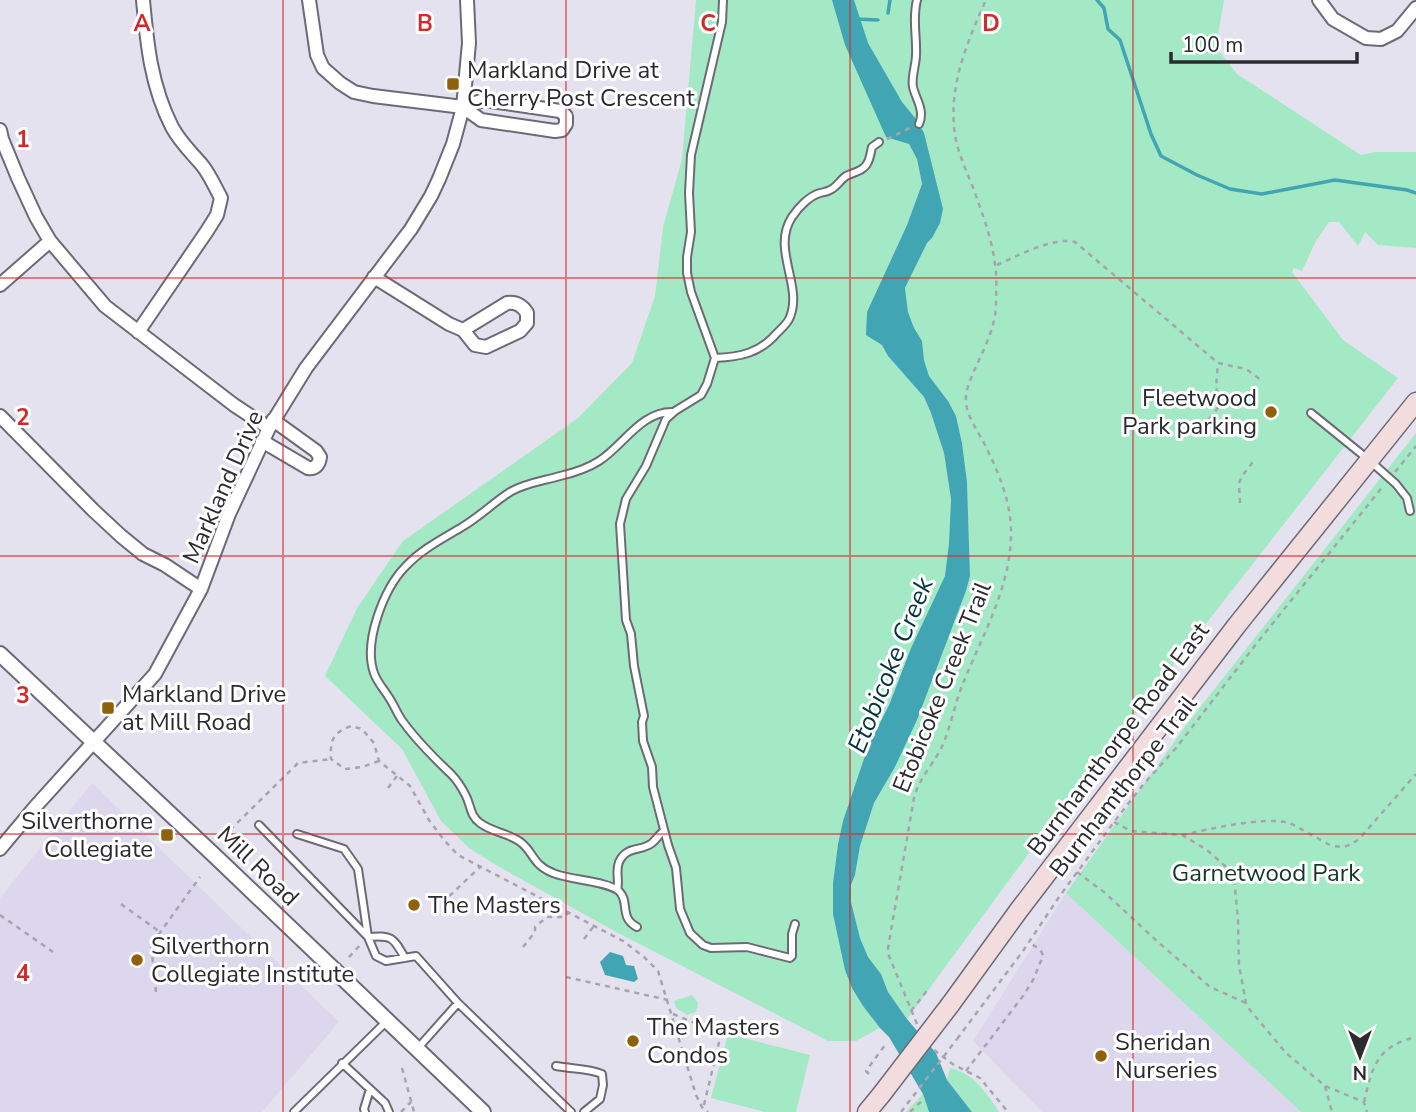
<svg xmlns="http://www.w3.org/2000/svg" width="1416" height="1112" viewBox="0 0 1416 1112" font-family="'Nunito Sans',sans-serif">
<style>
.built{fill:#dcd7ec}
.green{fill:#a4e9c5}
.water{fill:#42a5b3}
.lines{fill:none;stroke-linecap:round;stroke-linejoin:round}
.stream{stroke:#42a5b3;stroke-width:3.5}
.service-casing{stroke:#6d6a76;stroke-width:10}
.minor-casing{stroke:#6d6a76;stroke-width:16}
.tertiary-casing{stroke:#6d6a76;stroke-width:18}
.secondary-casing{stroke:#6d6a76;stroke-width:21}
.path{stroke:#a7a4af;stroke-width:2.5;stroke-dasharray:5 5;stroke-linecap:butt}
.service{stroke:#fff;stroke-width:6}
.minor{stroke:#fff;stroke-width:12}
.tertiary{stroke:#fff;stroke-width:14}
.secondary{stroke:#f3dcdd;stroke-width:18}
.secondary-bridge-casing{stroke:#6d6a76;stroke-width:21;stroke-linecap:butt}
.path-bridge{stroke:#a7a4af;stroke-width:2.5;stroke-dasharray:5 5;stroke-linecap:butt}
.secondary-bridge{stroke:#f3dcdd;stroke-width:18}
.grid{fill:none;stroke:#d62828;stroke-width:2;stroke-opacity:0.55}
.poi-dot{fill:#8f610a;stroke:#fff;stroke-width:2.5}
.labels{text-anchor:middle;stroke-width:6;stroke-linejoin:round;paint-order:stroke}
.poi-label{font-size:24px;fill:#2b2a2f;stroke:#fff;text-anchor:start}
.street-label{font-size:24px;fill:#2b2a2f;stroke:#fff}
.park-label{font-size:24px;fill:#153727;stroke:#fff}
.water-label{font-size:26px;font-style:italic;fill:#05363c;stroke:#fff}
.grid-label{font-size:23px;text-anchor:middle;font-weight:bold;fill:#d62828;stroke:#fff;stroke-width:6;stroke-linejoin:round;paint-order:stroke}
</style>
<rect width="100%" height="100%" fill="#e5e2f0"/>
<!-- built -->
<path class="built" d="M92,783L339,1022L262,1112H0V898Z
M1066,893L1301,1112H1042L973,1041Z"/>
<!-- green -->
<path class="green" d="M696,0H1224L1216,47L1237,74L1361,155L1375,152H1416V248L1378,245L1365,232L1358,246L1339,222H1329L1316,241L1302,271L1294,268L1292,272L1343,340L1398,378L1065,804L907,1019L888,992L881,974L868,957L860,938L854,915L851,902V885L855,875L860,846L874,803L895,767L917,720L966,591L970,576L967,482L962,443L956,416L948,401L929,376L924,360L922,341L914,328L908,312L905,288L927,243L932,238L924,133L909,144L917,159L922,184L907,225L867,312L888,356L924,397L931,413L944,453L951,498L949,543L945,577L911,648L843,821L838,844L833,883V914L863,1006L880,1028L856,1041H828L616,932L496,865L469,848L441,821L402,749L325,676L357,608L403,541L578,418L632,363L655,296L663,227L682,159Z
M1416,433V1112H1301L1066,893L1187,724Z
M692,995L698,1003L696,1012L687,1015L676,1008L674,1001Z
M728,1034L810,1055L796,1112H765L711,1098Z
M950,1068C973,1073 987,1093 999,1112H972L947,1080Z
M923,1094L929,1112H906Z"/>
<!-- water -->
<path class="water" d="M832,0H854L868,43L902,102L915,118L924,133L943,209L940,223L932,238L927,243L905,288L908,312L914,328L922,341L924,360L929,376L948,401L956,416L962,443L967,482L970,576L966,591L917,720L895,767L874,803L860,846L855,875L851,885V902L860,938L868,957L881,974L888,992L907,1019L936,1053L947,1080L972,1112H929L923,1094L889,1037L880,1028L863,1006L852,988L845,970L833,914V883L838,844L843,821L868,747L889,705L911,648L945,576L949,543L951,499L944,453L931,413L924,397L888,356L882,345L866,335L867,312L907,225L922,184L917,159L909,144L886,137L845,45Z
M610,952L623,956L626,965L634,966L638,979L634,982L605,975L600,962Z"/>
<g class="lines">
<!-- stream -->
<path class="stream" d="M1097,0L1104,8L1108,29L1120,40L1151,134L1161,156L1197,175L1230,189L1262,194L1335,180L1407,190L1416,193
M888,13L890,0
M856,19L878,20"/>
<!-- service casing -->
<g class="service-casing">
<path id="service" d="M723,0L722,22L691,155L689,193L691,232L687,257V273L691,292L715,358L707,384L701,395L675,411L666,419L646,466L626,499L620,524L626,620L631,634L634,666L644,716L642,722L643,741L652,767L653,787L668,845L676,868L680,909L690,933L703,945L711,948L747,947L790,958L792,956V934L795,924
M917,0C912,19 917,36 916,55C916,65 911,77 913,87C916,100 925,110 919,124
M715,358C740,357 760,353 777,333C782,328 788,323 790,317C803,285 771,249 792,217C798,208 809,196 820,193C824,192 827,192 830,190C837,187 840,180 846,176C854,172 864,171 868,162C870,158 871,151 872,147L879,142
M1311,413L1369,460L1396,484L1407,498L1410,511
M259,825L368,937L376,956L386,961L416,956L458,1003
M297,834L344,849L358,869L368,937C392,935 393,937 405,958
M617,890C620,881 615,872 619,862C627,845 641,852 652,843C657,839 659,834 664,831
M637,927C619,918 630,902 619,891C607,881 569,880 553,873C531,864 534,851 519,841C507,833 492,832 480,823C470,816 471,806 466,796C462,788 457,780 451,774C433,757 415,739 401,719C396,711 393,703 388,696C383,688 377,682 374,673C363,642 384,588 406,566C422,549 442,539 462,527C479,517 493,503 510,492C525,483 543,481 560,476C573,473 588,468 599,461C623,446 641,411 673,412
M418,1048L458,1003L571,1112
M342,1063L385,1103L389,1112
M556,1066C572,1069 588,1068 602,1074L603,1085L600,1099L584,1112
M294,1112L387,1021
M365,1112L364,1109L370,1089"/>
</g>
<!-- minor casing -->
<g class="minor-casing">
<path id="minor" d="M309,0L317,55L323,68L340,83L354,92L373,96L463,107
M1319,0L1333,19L1366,38L1381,39L1397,31L1416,8
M484,100L560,111L566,116V124L562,130L555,131L481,120L463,107Z
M0,130L2,139L18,178L36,217L50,241L105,306L234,405L269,428
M374,277L449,324L463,330L507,303C516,302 522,305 527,313V323L520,331L486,347L475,345L463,330
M0,285L50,241
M138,332L207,231L217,215L221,198C215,187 210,175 202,165C191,152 180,142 172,127C151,86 147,44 143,0
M0,416L93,510L121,536L143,554L165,565L201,589
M262,441L308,468C315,469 319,465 320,457L316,451L273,420
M0,849L35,807L155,674L201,589L229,514L269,428L306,368L411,229L431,196L439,179L453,144L463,107L469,43L467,0"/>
</g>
<!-- tertiary casing -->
<g class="tertiary-casing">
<path id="tertiary" d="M0,654L216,857L483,1112"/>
</g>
<!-- secondary casing -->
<g class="secondary-casing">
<path id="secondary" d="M950,1005L1019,910L1237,625L1416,402
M867,1112L881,1095"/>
</g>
<!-- path -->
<path class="path" d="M887,139L910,128
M997,265C1017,256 1055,236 1075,242L1218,363L1246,369L1261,380
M1209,419L1220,405L1216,387L1218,363
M1395,472L1416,446
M1240,503L1239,483L1242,476L1253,462
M379,761L362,767L345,769L331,759C330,739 333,733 351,726L362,729L374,743L379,761L410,786L429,820L444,840L458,855L623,941L644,957L658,971L696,1095L703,1109L708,1112
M388,788L397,776
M1114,822L1131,831L1182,835L1207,850L1225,866L1233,877L1235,888L1238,920L1239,965L1246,1003L1250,1010L1286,1053L1325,1086L1364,1102L1367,1112
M1182,835C1209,829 1264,816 1290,823L1330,845C1343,849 1350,846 1360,838L1416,774
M223,837L298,763L331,759
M1077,872L1104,892L1158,942L1210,987L1246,1003
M442,903L480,867
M121,904L160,932
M0,915L53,952
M584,939L594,926
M523,947L535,932V927L547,917H564L568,913
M349,957L361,944
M566,977L668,1000
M156,992L151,945L200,877
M911,1011L926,992L930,995
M673,1014L721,1034L703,1109
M917,1024L889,956L888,948L914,798C919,777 936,762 944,742C951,724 955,704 962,686C981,638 1010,589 1011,536C1012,504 999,473 985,445C978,431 967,417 966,402C965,391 970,381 974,371C983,351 995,329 996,306C996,293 997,277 995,264C992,240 983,215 975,193C967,171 956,151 954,127C950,82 968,40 986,0
M957,1039L1023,951L1059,897L1114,822L1142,786L1176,748L1257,643L1384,485
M934,1050L954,1065L980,1078L1008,1112
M402,1068L414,1112
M966,1071L1023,996L1033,980L1043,956C1041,948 1035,946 1028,943
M869,1074L866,1071L885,1045
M1325,1086L1332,1112
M1364,1102C1372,1067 1377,1046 1416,1037
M401,1112L411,1102
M910,1112L924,1099"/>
<!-- service -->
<use href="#service" class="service"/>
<!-- minor -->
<use href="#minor" class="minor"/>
<!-- tertiary -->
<use href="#tertiary" class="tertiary"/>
<!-- secondary -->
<use href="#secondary" class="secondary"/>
<!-- secondary-bridge casing -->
<g class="secondary-bridge-casing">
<path id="secondary-bridge" d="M881,1095L950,1005"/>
</g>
<!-- path-bridge -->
<path class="path-bridge" d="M901,1112L957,1039"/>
<!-- secondary-bridge -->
<use href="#secondary-bridge" class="secondary-bridge"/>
</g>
<!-- grid -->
<path class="grid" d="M283,0V1112M566,0V1112M850,0V1112M1133,0V1112M0,278H1416M0,556H1416M0,834H1416"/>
<!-- markers -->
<g class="poi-dot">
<rect x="446" y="77" width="14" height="14" rx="3.5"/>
<circle cx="1271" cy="412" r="7"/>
<rect x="101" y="701" width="14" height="14" rx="3.5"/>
<rect x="160" y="828" width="14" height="14" rx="3.5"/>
<circle cx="414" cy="905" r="7"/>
<circle cx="137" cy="960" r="7"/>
<circle cx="633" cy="1041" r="7"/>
<circle cx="1101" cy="1056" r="7"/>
</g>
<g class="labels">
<!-- poi labels -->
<g class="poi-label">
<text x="467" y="78">Markland Drive at<tspan x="467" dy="28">Cherry Post Crescent</tspan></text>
<text x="1257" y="406" text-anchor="end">Fleetwood<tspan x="1257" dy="28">Park parking</tspan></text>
<text x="122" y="702">Markland Drive<tspan x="122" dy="28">at Mill Road</tspan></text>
<text x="153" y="829" text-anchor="end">Silverthorne<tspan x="153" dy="28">Collegiate</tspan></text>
<text x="428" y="913">The Masters</text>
<text x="151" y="954">Silverthorn<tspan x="151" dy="28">Collegiate Institute</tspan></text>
<text x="647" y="1035">The Masters<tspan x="647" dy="28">Condos</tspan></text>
<text x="1115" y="1050">Sheridan<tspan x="1115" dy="28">Nurseries</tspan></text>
</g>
<!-- street labels -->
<g class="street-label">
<text transform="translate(223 487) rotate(-66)" y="8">Markland Drive</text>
<text transform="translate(942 687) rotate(-68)" y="8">Etobicoke Creek Trail</text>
<text transform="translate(1118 739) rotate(-53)" y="8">Burnhamthorpe Road East</text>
<text transform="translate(1123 786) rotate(-52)" y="8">Burnhamthorpe Trail</text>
<text transform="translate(258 866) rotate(44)" y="8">Mill Road</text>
</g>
<!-- park labels -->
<g class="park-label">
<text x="1266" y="881">Garnetwood Park</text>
</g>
<!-- water labels -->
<g class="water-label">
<text transform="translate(890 665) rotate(-68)" y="9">Etobicoke Creek</text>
</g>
</g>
<g class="grid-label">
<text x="142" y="31">A</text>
<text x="425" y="31">B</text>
<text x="708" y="31">C</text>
<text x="991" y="31">D</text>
<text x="23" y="147">1</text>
<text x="23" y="425">2</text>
<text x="23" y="703">3</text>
<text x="23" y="981">4</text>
</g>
<!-- north arrow -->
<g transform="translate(1360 1056) rotate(180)" stroke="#ffffff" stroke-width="5" paint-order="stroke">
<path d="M0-5L12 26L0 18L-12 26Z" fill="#2b2a2f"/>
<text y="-10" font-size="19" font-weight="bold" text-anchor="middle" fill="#2b2a2f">N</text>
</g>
<!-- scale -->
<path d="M1171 52v10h186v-10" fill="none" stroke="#2b2a2f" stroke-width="3.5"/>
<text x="1182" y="52" font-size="21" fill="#2b2a2f" stroke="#ffffff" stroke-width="5" paint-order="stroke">100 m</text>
</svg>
